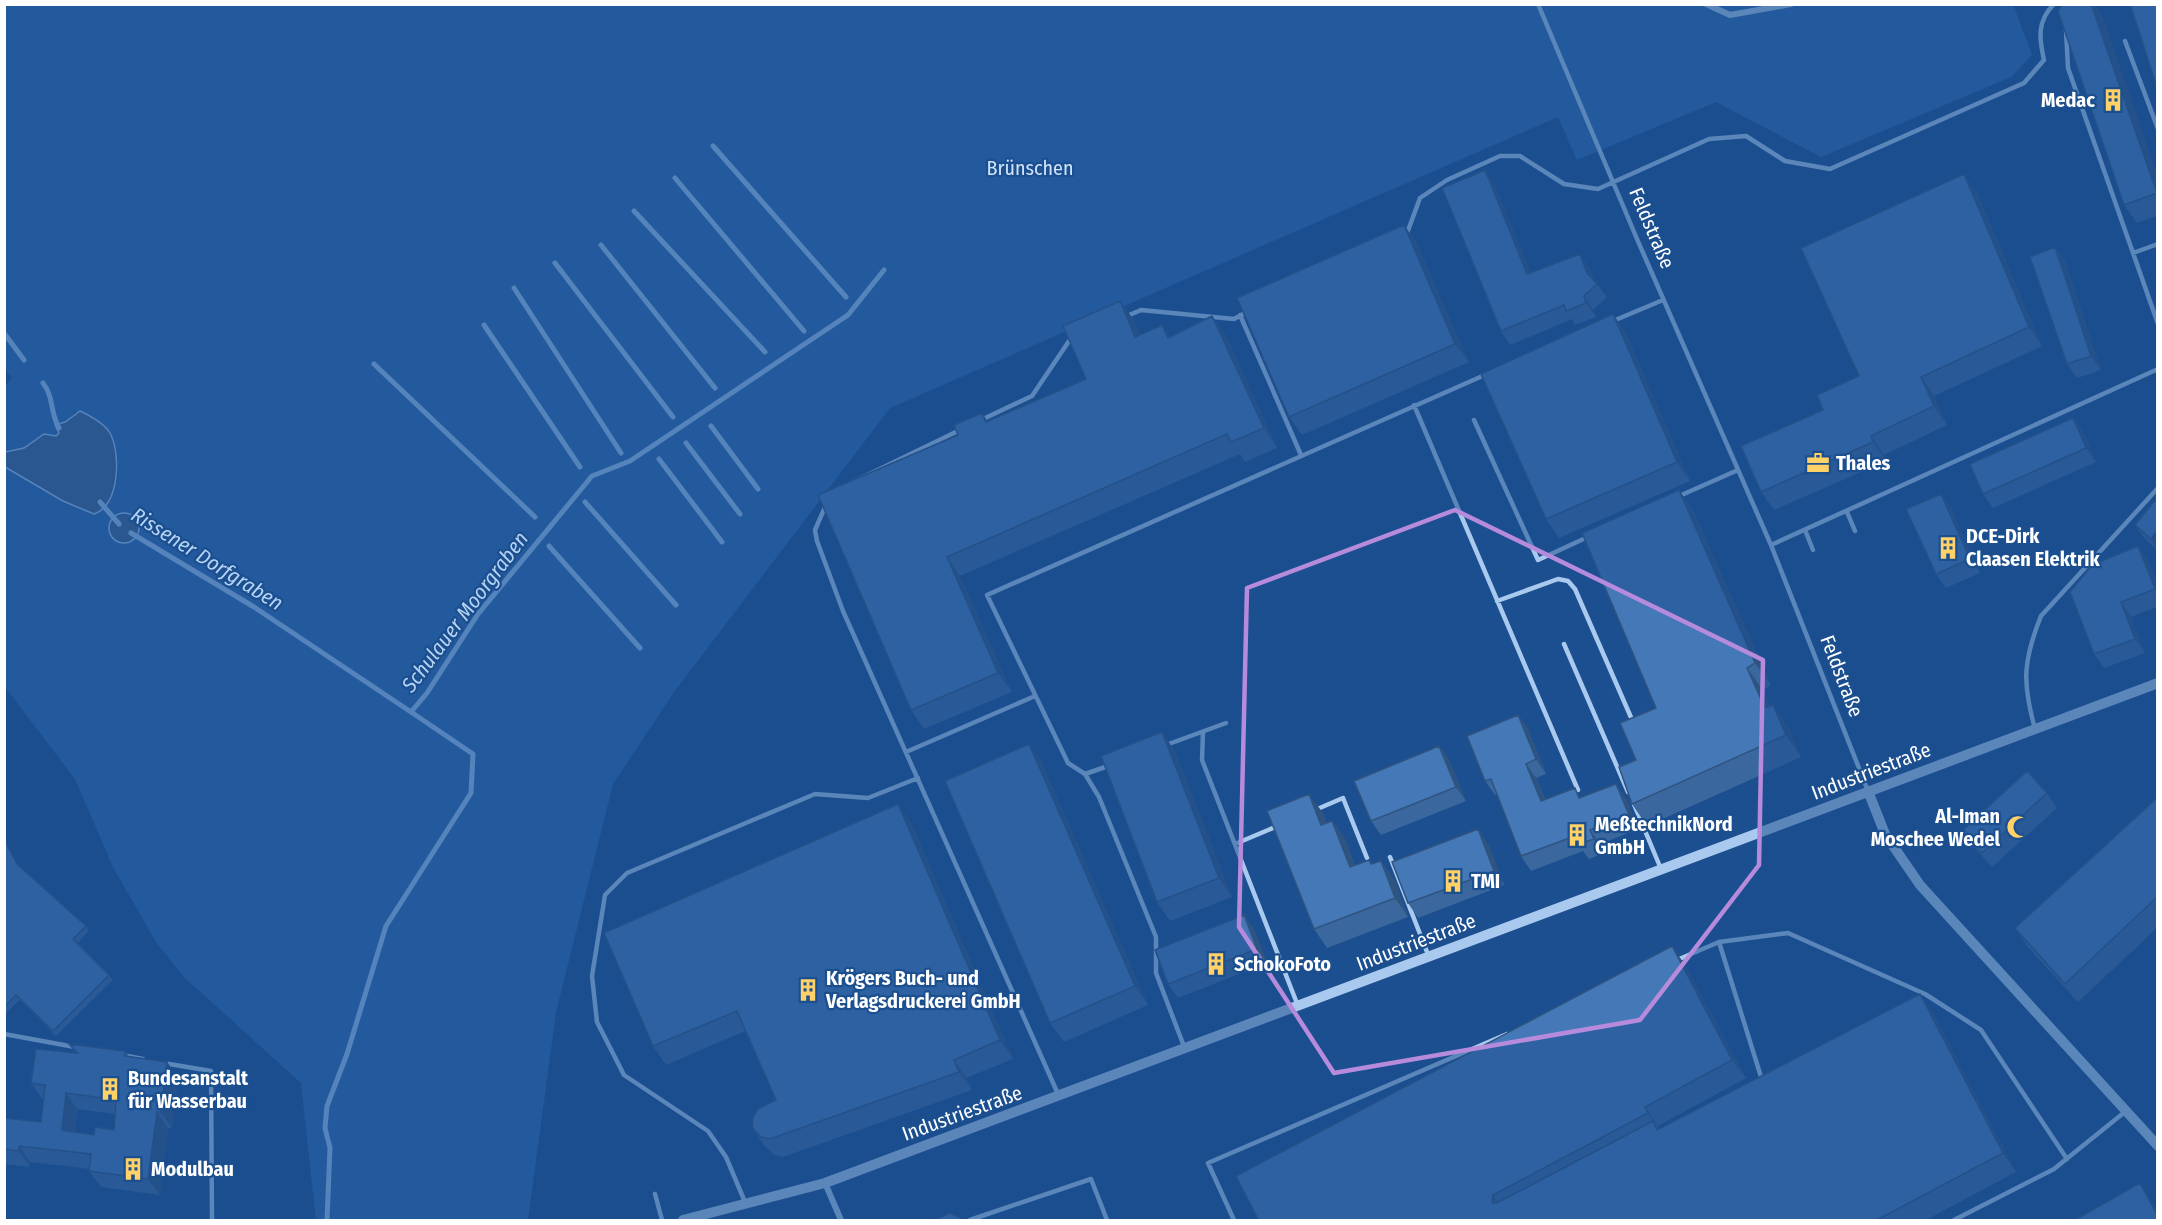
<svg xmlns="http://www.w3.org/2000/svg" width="2162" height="1225" viewBox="0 0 2162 1225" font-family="'Fira Sans Condensed',sans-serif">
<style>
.green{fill:#2e69ad}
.water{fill:#3c6290;stroke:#9cc4f0;stroke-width:1.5}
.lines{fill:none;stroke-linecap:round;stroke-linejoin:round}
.stream{stroke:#9cc4f0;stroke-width:5}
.service{stroke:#a9c9ee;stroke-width:4.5}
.minor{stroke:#a9c9ee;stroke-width:6}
.tertiary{stroke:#a9c9ee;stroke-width:10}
.wall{fill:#3a679d;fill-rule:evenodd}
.shaded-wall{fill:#305480}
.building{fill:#4478b7;stroke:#305480;stroke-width:1.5;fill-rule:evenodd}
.marked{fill:none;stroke:#b68bdc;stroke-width:4.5;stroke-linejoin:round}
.labels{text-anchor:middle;stroke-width:4.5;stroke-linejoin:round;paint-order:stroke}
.poi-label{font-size:20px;font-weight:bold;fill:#fff;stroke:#1b4f8f;text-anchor:start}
.park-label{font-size:20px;fill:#cfe3fa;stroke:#1b4f8f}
.street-label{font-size:20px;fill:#fff;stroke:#1b4f8f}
.water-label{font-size:21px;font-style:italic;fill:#b5d3f5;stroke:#1b4f8f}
</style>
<rect width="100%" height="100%" fill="#1b4f8f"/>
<!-- green -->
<path class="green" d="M2013,4L2032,55L2011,77L1821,157L1716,102L1577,160L1558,117L890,408L674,692L613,784L556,1012L528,1220H316L301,1083L183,976L156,942L114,869L75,779L5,687V467L63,501L89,512C97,504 109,495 115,485C122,473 117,440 108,430C100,421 86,414 75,412L68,420L60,422L59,433L56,436L44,434L24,448L5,452V386L12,378L4,367L5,5Z"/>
<!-- water -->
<path class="water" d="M80,411C89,415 105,424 110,433C121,453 120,506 94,514L63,501L5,467V452L24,448L44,434L56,436L59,433L55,425L65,422Z
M109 528a15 15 0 1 1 30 0a15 15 0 1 1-30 0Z"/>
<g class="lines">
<!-- stream -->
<path class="stream" d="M713,146L846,297
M675,178L804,331
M634,211L765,352
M601,245L715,388
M555,263L673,417
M514,288L621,453
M484,325L580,467
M4,333L24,360
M374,364L535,517
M43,383C54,397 50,413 59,428
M711,426L758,489
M686,443L740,514
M659,459L722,542
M100,502L119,524
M585,502L676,605
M131,533L254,607L411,712
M549,546L640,648
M327,1220L330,1148L325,1128L327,1106L347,1054L386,926L471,793L473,754L411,712L427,693L478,614L592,476L630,461L848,315L884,270"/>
<!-- service -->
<path class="service" d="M1538,4L1637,239L1771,545L1868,791
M2066,30L2068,68L2158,324
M2125,41L2158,129
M1406,236L1420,198L1447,180L1500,156H1520L1564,184L1598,189L1709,139L1746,136L1785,161L1830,169L2024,83L2044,60C2039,38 2037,21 2054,4
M2133,253L2158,244
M1240,315L1301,455
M1127,316L1141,310L1234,319L1247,312
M1613,321L1663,300
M1414,405L1578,790
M981,420L1032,396L1069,341L1075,338
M1474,420L1538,560L1590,536
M849,484L962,429
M1677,497L1738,470
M825,507L815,530L817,541L843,611L1058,1094
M1847,512L1855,531
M1805,530L1813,550
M1771,545L2158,369
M1497,601L1558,579L1568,581L1575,589L1633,722
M1564,644L1628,792
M2035,729C2022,682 2023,661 2041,616L2158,488
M1203,732L1202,760L1298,1006
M1166,745L1226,723
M906,752L1035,696
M1111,765L1085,774L1068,763L987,595L1487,374
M1085,774L1099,797L1156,937V973L1185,1049
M1633,802L1661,869
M1315,810L1343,798L1367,858
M1235,844L1280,825
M1390,857L1429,957
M1719,942L1762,1080
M1677,960L1719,942L1788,933L1925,994L1981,1030L2067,1159
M4,1034L75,1047
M122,1055L143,1059
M163,1063L211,1071L212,1220
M655,1194L662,1220
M745,1202L726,1157L708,1131L624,1075L597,1022L592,976L605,895L627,873L815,794L868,798L918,778
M970,1220L1091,1179L1107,1220
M1234,1220L1208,1163L1507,1034
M1954,1220L2054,1169L2126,1111"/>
<!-- minor -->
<path class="minor" d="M1706,4L1730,15L1791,4
M825,1183L841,1220"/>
<!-- tertiary -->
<path class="tertiary" d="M1868,791L1885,834L1920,885L2158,1146
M683,1220L825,1183L2158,683"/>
</g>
<!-- wall -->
<path class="wall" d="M2063,4H2094L2102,15L2157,176V216L2137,223L2124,205Z
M1494,184L1531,273L1589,267L1594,280L1607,297L1593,310L1596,317L1575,325L1572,319L1510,345L1501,331Z
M1977,193L2042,346L1934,396L1947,425L1884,455L1886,461L1774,510L1761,492L1823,410L1859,376Z
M1404,225L1417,244L1469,362L1302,435L1289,417Z
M2055,247L2065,261L2101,370L2077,378L2067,364Z
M1134,320L1140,335L1171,337L1226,335L1277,448L1245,462L1240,454L960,576L1012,692L924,729L911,710L958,435L982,413L988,422L1086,379Z
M1626,333L1690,481L1559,538L1546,519Z
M2073,418L2083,432L2096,462L1993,508L1983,494Z
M1679,490L1694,512L1771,685L1763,690L1770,706L1773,705L1788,727L1801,757L1647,826L1632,804L1636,760L1656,708Z
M1941,494L1951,508L1980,573L1946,588L1936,574Z
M2157,498V550L2145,539L2135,525Z
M2148,561L2157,585V607L2131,617L2145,653L2104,668L2094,654L2070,592Z
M1518,715L1528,729L1546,774L1536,778L1545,799L1581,797L1626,799L1639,829L1600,844L1604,853L1589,859L1583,851L1531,871L1521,856L1497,794L1495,795L1485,781Z
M1029,744L1042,763L1148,1005L1064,1042L1050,1023Z
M1439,746L1449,760L1466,801L1381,835L1371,821Z
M1175,751L1232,897L1170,921L1157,902Z
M2047,793L2057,808L1992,867L1972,845L1962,831Z
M2157,798V928L2078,1002L2028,947L2015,928Z
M1323,813L1326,823L1332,821L1345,839L1355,866L1369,860L1372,864L1394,879L1408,917L1327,948L1314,929Z
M911,822L1013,1059L966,1078L972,1090L783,1157L774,1155L764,1145L752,1127L776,1100L745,1031L666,1065L653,1046Z
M6,843L18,866L86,926L89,931L78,943L109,975L113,980L56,1036L20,1000L4,1015V844Z
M1488,844L1504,885L1418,918L1408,903Z
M1244,915L1254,930L1267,963L1178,998L1168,984Z
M1685,965L1746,1078L1658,1126L1660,1129L1933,1013L2016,1172L1924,1221H1259Z
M69,1044L125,1051L129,1057L167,1062L178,1078L172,1128H168L160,1195L101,1187L89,1171L90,1169L30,1162V1167L4,1164V1118L41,1122L44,1100L42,1099L31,1083L75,1053ZM77,1109L115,1114L114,1130L94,1135L75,1132Z"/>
<!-- shaded-wall -->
<path class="shaded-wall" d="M2091,4H2094L2102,15L2157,176V194Z
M1485,170L1494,184L1537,287L1527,274Z
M1964,174L1977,193L2042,346L2029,327Z
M1404,225L1417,244L1469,362L1455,344Z
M2055,247L2065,261L2101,370L2091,356Z
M1580,254L1589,267L1596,286L1587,273Z
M1584,296L1593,310L1596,317L1586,303Z
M1120,301L1134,320L1149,356L1135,337Z
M1613,314L1626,333L1690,481L1677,462Z
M1212,316L1226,335L1277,448L1264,428Z
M1162,325L1176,345L1168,338Z
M1921,377L1934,396L1947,425L1934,406Z
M2073,418L2083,432L2096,462L2086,448Z
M1871,436L1884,455L1886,461L1873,442Z
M1679,490L1694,512L1771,685L1755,663Z
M1941,494L1951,508L1980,573L1970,559Z
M2157,531V549L2151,539Z
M2138,546L2148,561L2157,585V593L2155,589Z
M947,557L960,576L1012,692L998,673Z
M2121,602L2131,617L2145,653L2135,639Z
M1747,668L1763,690L1780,730L1765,708Z
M1773,705L1788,727L1801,757L1786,735Z
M1518,715L1528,729L1546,774L1536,759Z
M1162,732L1175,751L1232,897L1219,878Z
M1029,744L1042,763L1148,1005L1135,986Z
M1439,746L1449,760L1466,801L1456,787Z
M1526,764L1536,778L1551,815L1541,801Z
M1616,784L1626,799L1639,829L1629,815Z
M1309,794L1323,813L1335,843L1321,825Z
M898,804L911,822L1013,1059L1000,1040Z
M1332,821L1345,839L1363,886L1350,867Z
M1478,829L1488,844L1504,885L1494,871Z
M1590,830L1600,844L1604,853L1594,839Z
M1381,861L1394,879L1408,917L1395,898Z
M1244,915L1254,930L1267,963L1257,949Z
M1672,946L1685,965L1746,1078L1732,1060Z
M1920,994L1933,1013L2016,1172L2003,1153Z
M954,1060L966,1078L972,1090L959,1072Z
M167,1062L178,1078L172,1128L161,1112Z
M66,1093L77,1109L73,1146L62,1130Z
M1645,1107L1658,1126L1662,1132L1648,1113Z
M157,1112L168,1128L160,1195L148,1179Z
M19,1146L30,1162V1167L19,1151Z
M2140,1183L2150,1198L2157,1210V1215Z
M1493,1195L1506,1214L1492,1203Z"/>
<!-- building -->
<path class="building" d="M2063,4H2091L2157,193L2124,205L2058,11Z
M2130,4H2157V87Z
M1485,170L1527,274L1580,254L1587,273L1597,284L1584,296L1586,303L1566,311L1564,305L1501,331L1442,188Z
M1964,174L2029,327L1921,377L1934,406L1871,436L1873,442L1761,492L1741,446L1823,410L1817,395L1859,376L1801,248Z
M1404,225L1455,344L1289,417L1237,298Z
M2055,247L2091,356L2067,364L2030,257Z
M1120,301L1135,337L1162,325L1168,338L1212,316L1264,428L1231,442L1227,434L947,557L998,673L911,710L818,495L958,435L954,425L982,413L986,422L1086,379L1063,326Z
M1613,314L1677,462L1546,519L1481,374Z
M2073,418L2086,448L1983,494L1970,464Z
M1679,490L1755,663L1747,668L1765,708L1773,705L1786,735L1632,804L1619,767L1636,760L1620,723L1656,708L1582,533Z
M1941,494L1970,559L1936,574L1906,509Z
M2157,498V531L2151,539L2135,525Z
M2138,546L2155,589L2121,602L2135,639L2094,654L2070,592L2092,565Z
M1518,715L1536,759L1526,764L1541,801L1575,788L1579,798L1616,784L1629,815L1590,830L1594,839L1579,844L1575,836L1521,856L1491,779L1485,781L1467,736Z
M1162,732L1219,878L1157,902L1101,756Z
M1029,744L1135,986L1050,1023L945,781Z
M1439,746L1456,787L1371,821L1354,781Z
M2027,771L2047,793L1982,853L1962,831Z
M1309,794L1321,825L1332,821L1350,867L1369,860L1371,864L1381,861L1395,898L1314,929L1267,811Z
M2157,798V897L2065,984L2015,928Z
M898,804L1000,1040L954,1060L959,1072L770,1139L761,1137L752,1127L753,1118L758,1109L776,1100L737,1011L653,1046L604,933Z
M1478,829L1494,871L1408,903L1392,862Z
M6,843L17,864L86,926L73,939L109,975L53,1031L16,995L4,1007V844Z
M1244,915L1257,949L1168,984L1155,950Z
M1672,946L1732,1060L1645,1107L1648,1113L1493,1195L1492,1203H1497L1653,1121L1657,1130L1920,994L2003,1153L1875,1221H1259L1236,1176Z
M69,1044L125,1051V1056L167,1062L161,1112H157L148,1179L89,1171L91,1154L19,1146V1151L4,1149V1118L41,1122L45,1085L31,1083L36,1049L78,1053ZM66,1093L116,1100L114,1130L95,1127L94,1135L62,1130Z
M2140,1183L2157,1215V1221H2073Z
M950,1213L967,1221H933Z"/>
<!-- marked area -->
<path d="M0 0H2162V1225H0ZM1455,510L1763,660L1759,865L1640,1020L1334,1073L1239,927L1247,588Z" fill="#1b4f8f" fill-opacity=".55" fill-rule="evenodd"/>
<path class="marked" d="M1455,510L1763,660L1759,865L1640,1020L1334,1073L1239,927L1247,588Z"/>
<!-- icons -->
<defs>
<g id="building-bare" transform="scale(1.8)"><path d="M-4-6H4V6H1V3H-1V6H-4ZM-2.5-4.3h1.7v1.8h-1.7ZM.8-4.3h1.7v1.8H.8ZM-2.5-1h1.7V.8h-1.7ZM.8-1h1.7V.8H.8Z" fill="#ffd166" stroke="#1b4f8f" stroke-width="2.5" paint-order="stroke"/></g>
<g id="office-bare" transform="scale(1.8)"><path d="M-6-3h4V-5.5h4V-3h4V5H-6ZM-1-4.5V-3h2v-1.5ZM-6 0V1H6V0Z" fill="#ffd166" stroke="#1b4f8f" stroke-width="2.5" paint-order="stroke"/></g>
<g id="mosque-bare" transform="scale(1.8)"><path d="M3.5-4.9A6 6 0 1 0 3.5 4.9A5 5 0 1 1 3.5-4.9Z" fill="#ffd166" stroke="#1b4f8f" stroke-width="2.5" paint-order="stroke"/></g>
</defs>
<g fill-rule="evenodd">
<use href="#building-bare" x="2113" y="100"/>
<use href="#office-bare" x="1818" y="463"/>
<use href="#building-bare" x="1948" y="548"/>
<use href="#mosque-bare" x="2018" y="827"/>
<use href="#building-bare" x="1577" y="835"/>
<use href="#building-bare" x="1453" y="881"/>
<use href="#building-bare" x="1216" y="964"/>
<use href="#building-bare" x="808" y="990"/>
<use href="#building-bare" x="110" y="1089"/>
<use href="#building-bare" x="133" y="1169"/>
</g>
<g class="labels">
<!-- poi labels -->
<g class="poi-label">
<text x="2095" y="107" text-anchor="end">Medac</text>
<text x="1836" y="470">Thales</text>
<text x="1966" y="543">DCE-Dirk<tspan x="1966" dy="23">Claasen Elektrik</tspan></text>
<text x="2000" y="823" text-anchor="end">Al-Iman<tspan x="2000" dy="23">Moschee Wedel</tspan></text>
<text x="1595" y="831">MeßtechnikNord<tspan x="1595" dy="23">GmbH</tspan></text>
<text x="1471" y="888">TMI</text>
<text x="1234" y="971">SchokoFoto</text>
<text x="826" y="985">Krögers Buch- und<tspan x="826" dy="23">Verlagsdruckerei GmbH</tspan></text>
<text x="128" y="1085">Bundesanstalt<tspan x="128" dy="23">für Wasserbau</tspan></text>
<text x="151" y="1176">Modulbau</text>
</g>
<!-- park labels -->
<g class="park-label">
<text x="1030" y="175">Brünschen</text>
</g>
<!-- street labels -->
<g class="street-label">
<text transform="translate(1652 228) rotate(67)" y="7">Feldstraße</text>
<text transform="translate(1842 676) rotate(69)" y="7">Feldstraße</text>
<text transform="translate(1871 771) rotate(-21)" y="7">Industriestraße</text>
<text transform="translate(1416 942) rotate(-21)" y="7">Industriestraße</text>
<text transform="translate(962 1113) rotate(-20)" y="7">Industriestraße</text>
</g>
<!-- water labels -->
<g class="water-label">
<text transform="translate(207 559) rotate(32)" y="7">Rissener Dorfgraben</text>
<text transform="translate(465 612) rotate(-53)" y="7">Schulauer Moorgraben</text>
</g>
</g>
<!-- border -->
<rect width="2162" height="1225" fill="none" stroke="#ffffff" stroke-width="12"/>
</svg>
